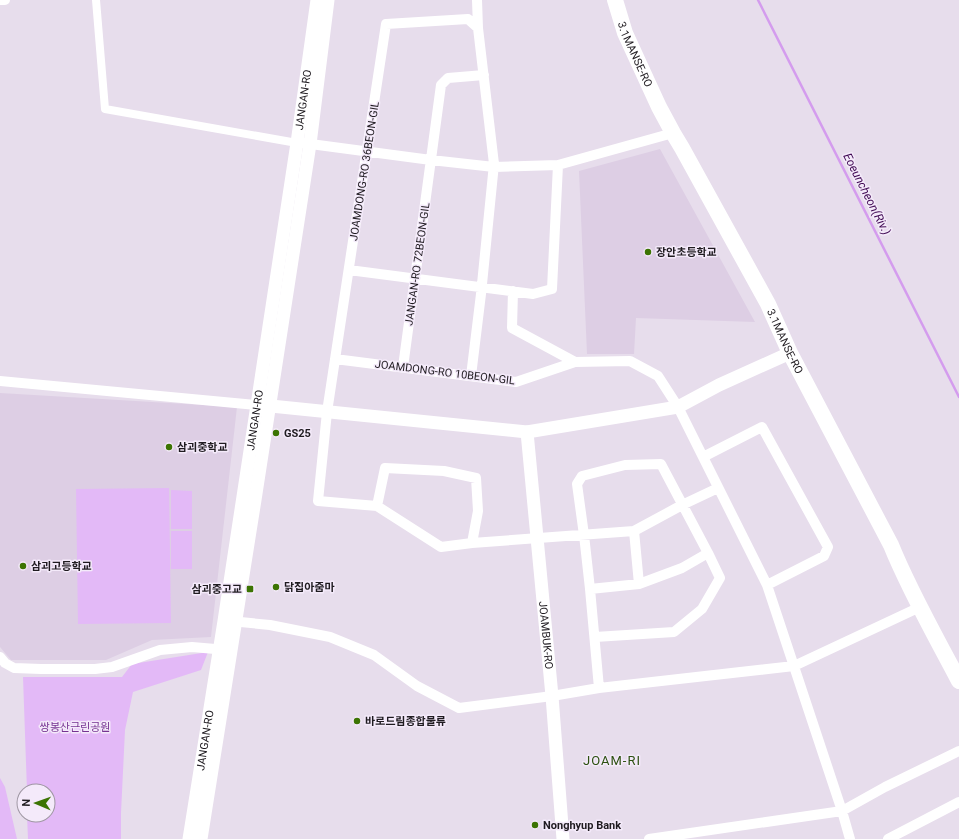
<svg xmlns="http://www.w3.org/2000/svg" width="959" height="839" viewBox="0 0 959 839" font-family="Roboto,'Noto Sans KR',sans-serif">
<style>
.built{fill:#ddcee4}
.green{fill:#e3b9f7}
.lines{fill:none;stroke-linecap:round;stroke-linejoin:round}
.stream{stroke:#d49cee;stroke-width:2.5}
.pedestrian{stroke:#fff;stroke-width:8}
.minor{stroke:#fff;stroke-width:10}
.tertiary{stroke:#fff;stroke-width:13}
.primary{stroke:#fff;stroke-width:16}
.poi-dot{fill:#3c7403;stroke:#f4eafa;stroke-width:1.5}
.labels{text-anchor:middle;stroke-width:3;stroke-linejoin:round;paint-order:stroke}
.street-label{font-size:11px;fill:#1f1b20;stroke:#f4eafa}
.poi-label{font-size:11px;font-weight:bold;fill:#1f1b20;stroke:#f4eafa;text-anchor:start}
.park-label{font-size:11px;fill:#763392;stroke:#f4eafa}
.water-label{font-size:12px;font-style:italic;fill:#400953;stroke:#f4eafa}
.quarter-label{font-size:13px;letter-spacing:1px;fill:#2c5010;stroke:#f4eafa}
</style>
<rect width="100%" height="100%" fill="#e7ddec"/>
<!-- built -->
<path class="built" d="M660,149L755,322L636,318L634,354H587L579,171Z
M0,393L237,407L211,637L152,640L106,660H11L0,647Z"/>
<!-- green -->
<path class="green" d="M169,488L171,623L78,624L76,489Z
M171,490L192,491V529H171Z
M171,531H192V569H171Z
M208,652L201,670L133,692L125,730L121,813V839H28L27,815H48V791H27L23,677H122L132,664Z
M0,778L5,787L17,839H0Z"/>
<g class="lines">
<!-- stream -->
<path class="stream" d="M758,0L959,397"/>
<!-- pedestrian -->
<path class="pedestrian" d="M96,0L105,109L297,143"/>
<!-- minor -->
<path class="minor" d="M0,0H5
M477,0L478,28
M303,143L431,160L494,167L558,165L552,289L533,294L349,270
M558,165L673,133
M513,291L512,328L575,362
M335,359L516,382L575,362L630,361L658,376L678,407L767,585L842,811L850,839
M403,367L441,85L448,78L484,75
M0,381L257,405
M703,457L762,427L828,547L824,556L767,585
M661,464L708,553L682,568L639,584L590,589L584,535L577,484L582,476L625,465Z
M377,506L318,501L327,412L386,24L468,19L478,28L494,164L481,294L471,376
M634,531L639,584
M472,543L478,511L476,478L444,471L385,468L377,506L441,547L472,543L634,531L682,505L718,488
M590,589L599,688
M230,621L270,625L330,637L374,655L417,686L459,708L552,696L599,688L794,666L920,607
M595,637L674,632L702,609L720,578L708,553
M0,657L5,663L14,668L41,669H95L112,667L160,650L192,647L227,650
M649,839L842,811L885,787L959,751
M888,839L959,802"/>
<!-- tertiary -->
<g class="tertiary">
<path d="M261,405L527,432L678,407L719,385L790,353"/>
<path id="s1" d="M527,432L552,696L563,839"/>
<path id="s2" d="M189,839L224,621L297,143L317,0"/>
<path d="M201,839L255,500L310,144L328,0"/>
</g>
<!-- primary -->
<path class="primary" id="s3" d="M615,0L625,33L659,107L673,133L682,148L768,304L790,353L891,545C910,592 936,637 959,681"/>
</g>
<!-- markers -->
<g class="poi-dot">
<circle cx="648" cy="252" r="4"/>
<circle cx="276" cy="433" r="4"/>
<circle cx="169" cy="447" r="4"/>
<circle cx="23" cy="566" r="4"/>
<circle cx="276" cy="587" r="4"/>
<rect x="246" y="585" width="8" height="8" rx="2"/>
<circle cx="357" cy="721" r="4"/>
<circle cx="535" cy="825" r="4"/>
</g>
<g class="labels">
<!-- street labels -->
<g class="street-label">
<text dy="4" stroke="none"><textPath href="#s3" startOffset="58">3.1MANSE-RO</textPath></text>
<text dy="4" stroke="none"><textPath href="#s2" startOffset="748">JANGAN-RO</textPath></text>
<text transform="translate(364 171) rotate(-81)" y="4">JOAMDONG-RO 36BEON-GIL</text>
<text transform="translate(417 264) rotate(-82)" y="4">JANGAN-RO 72BEON-GIL</text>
<text dy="4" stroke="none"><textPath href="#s3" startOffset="382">3.1MANSE-RO</textPath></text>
<text transform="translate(445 372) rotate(7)" y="4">JOAMDONG-RO 10BEON-GIL</text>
<text dy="4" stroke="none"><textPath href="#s2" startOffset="424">JANGAN-RO</textPath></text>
<text dy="4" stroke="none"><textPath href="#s1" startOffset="204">JOAMBUK-RO</textPath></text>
<text dy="4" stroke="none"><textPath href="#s2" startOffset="100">JANGAN-RO</textPath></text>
</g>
<!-- poi labels -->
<g class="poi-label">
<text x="656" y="256">장안초등학교</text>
<text x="284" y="437">GS25</text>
<text x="177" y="451">삼괴중학교</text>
<text x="31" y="570">삼괴고등학교</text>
<text x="284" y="591">닭집아줌마</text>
<text x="242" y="593" text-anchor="end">삼괴중고교</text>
<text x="365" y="725">바로드림종합물류</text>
<text x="543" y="829">Nonghyup Bank</text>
</g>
<!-- park labels -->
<g class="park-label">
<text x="75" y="731">쌍봉산근린공원</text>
</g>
<!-- water labels -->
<g class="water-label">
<text transform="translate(867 194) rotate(63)" y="4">Eoeuncheon(Riv.)</text>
</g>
<!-- quarter labels -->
<g class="quarter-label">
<text x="612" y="765">JOAM-RI</text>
</g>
</g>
<!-- north arrow -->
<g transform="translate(36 803) rotate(272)"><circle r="19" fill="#f4eafa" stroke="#9f97a3"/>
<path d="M0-3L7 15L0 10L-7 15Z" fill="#3c7403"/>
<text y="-6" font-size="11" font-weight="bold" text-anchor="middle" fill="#1f1b20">N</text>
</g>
</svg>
